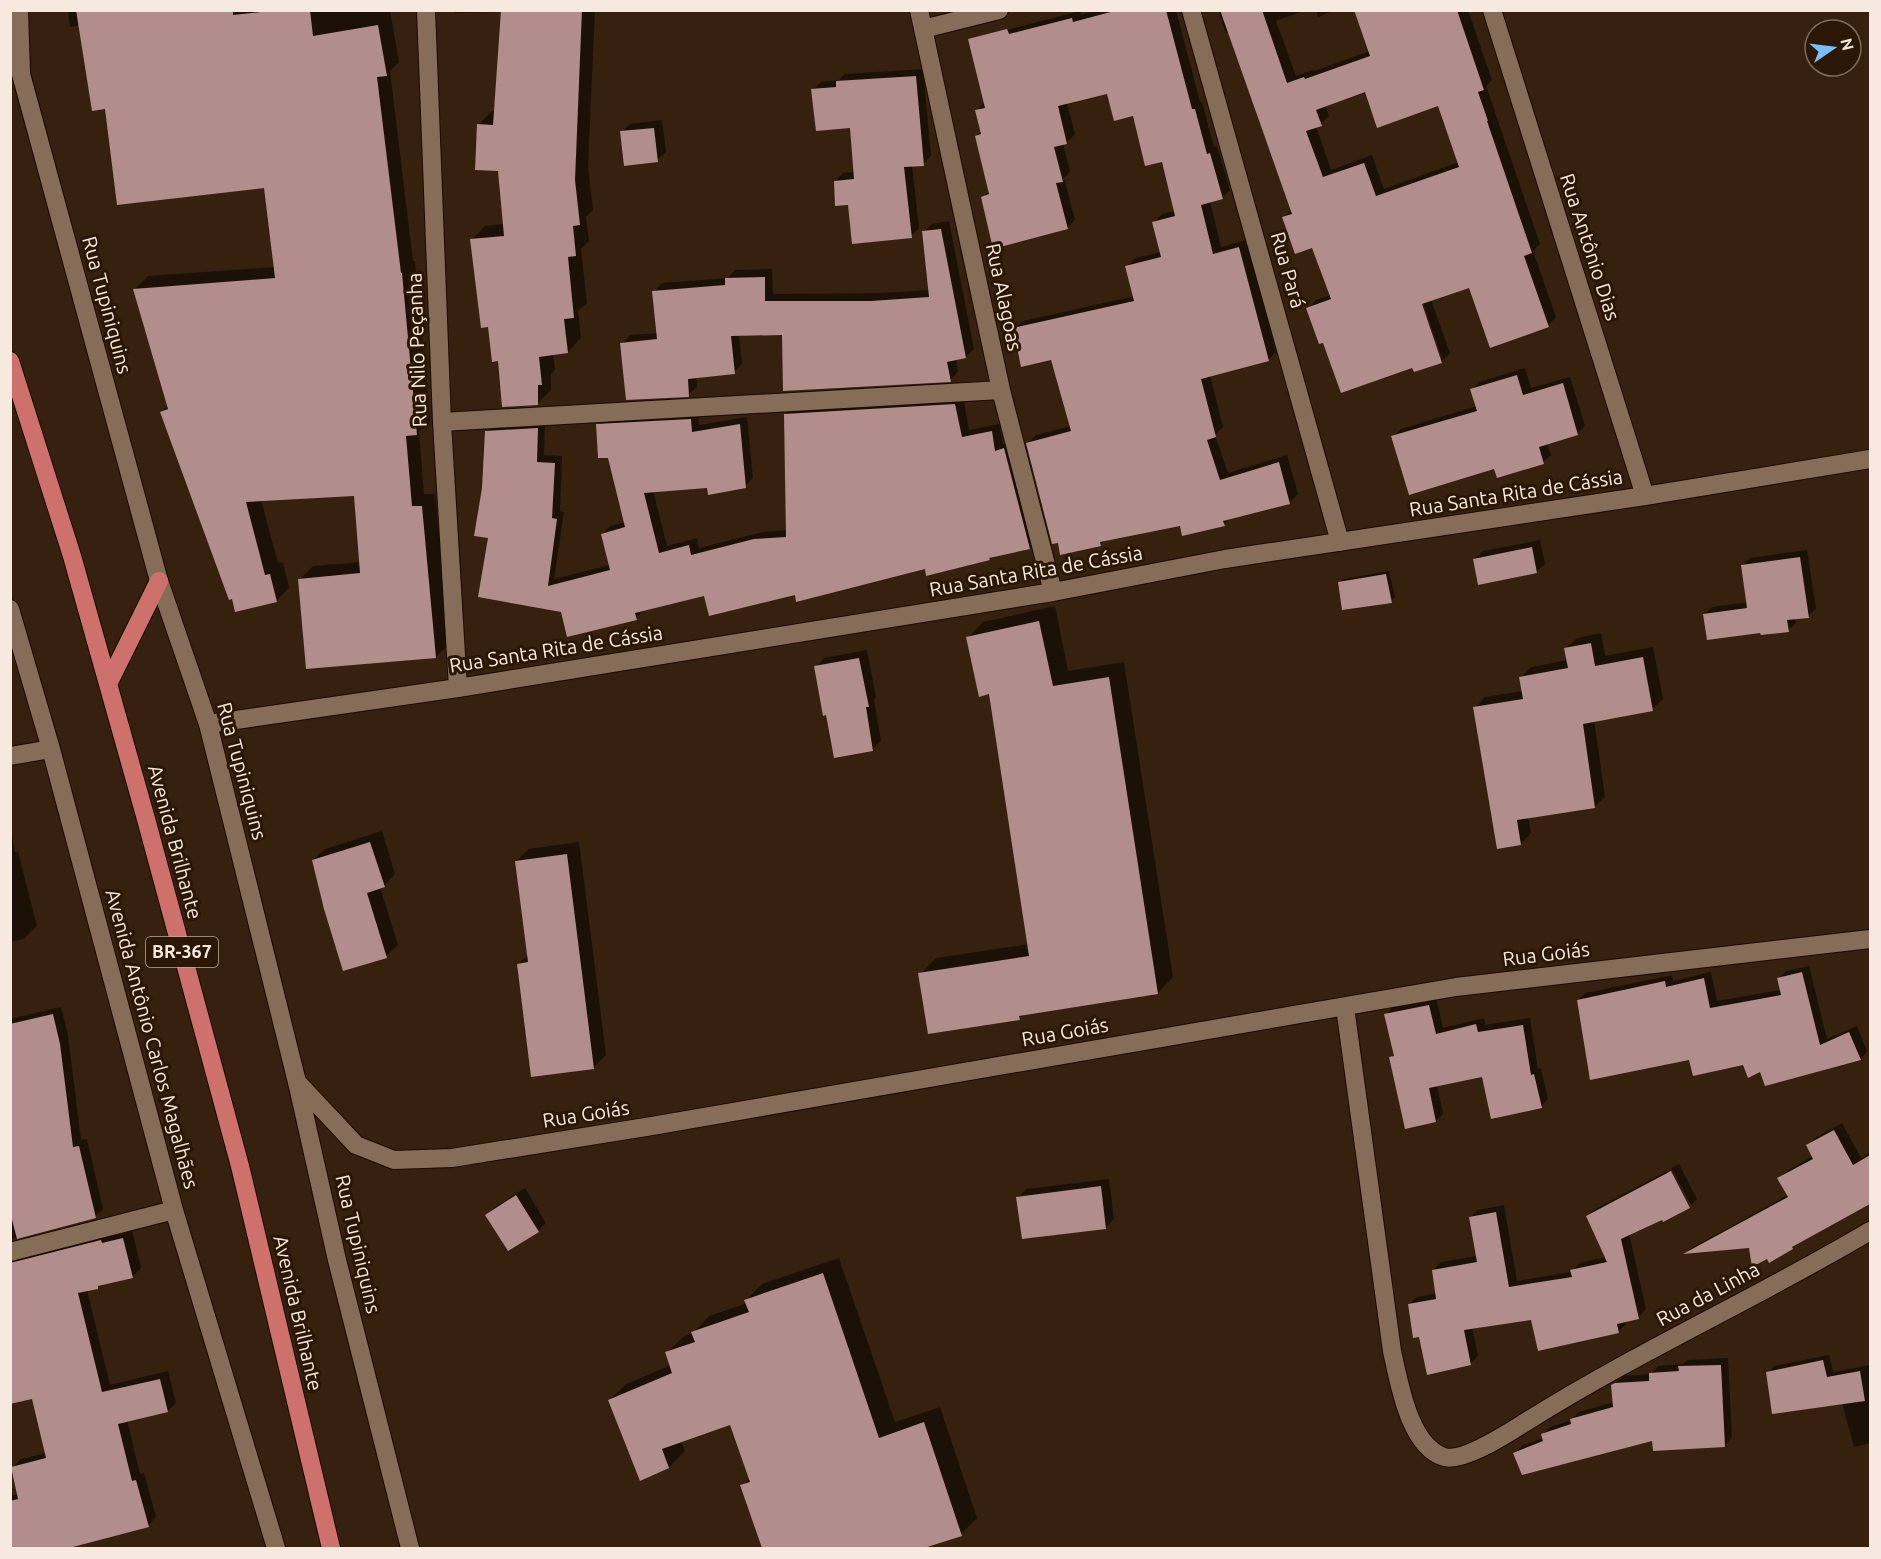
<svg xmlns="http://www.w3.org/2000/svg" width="1881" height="1559" viewBox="0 0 1881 1559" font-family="Ubuntu,sans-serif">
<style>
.shadow{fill:#0007;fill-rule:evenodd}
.building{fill:#b18d8b;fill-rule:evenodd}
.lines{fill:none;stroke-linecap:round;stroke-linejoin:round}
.street-casing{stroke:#1c0a00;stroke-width:20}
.secondary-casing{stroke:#1c0a00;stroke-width:20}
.primary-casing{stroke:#1c0a00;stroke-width:20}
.street{stroke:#856d58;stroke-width:18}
.secondary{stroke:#856d58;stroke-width:18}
.primary{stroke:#ce716d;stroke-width:18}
.labels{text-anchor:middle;stroke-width:6;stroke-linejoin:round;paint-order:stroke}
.shield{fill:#2b1705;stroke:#baaa9c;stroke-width:1.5}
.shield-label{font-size:18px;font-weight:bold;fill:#f7e9dd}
.street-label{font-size:20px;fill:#f7e9dd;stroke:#2b1705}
</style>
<rect width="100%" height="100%" fill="#35210e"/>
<!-- shadow -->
<path class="shadow" d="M68,10H390L399,62L390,71L413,261H415L430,421L419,431L424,494H435L449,644L436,657L300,579L313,566L360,562L355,494L261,500L278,563L283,562L289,588L276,601L233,598L161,412L168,405L135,289L148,276L275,267L266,186L107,108L80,25L70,27Z
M455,10H595L588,166L593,210L586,217L589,241L581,249L587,303L578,311L581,338L568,352L553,354L555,370L551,374V390L537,404L499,360L489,325L472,240L485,226L504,224L499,169L478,125L492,111H496L502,12L455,13Z
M607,10H684L607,11Z
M1097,10H1176L1200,102H1202L1214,147L1217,146L1230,190L1222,198L1210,201L1221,247L1246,240L1276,352L1268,360L1210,375L1223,427L1215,435L1228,473L1287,455L1298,494L1290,502L1231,517L1224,524L1181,525L1106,539L1100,545L1028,443L1036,435L1071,426L1052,358L1015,329L1023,321L1135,296L1127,266L1135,258L1161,252L1154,222L1162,214L1175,211L1163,160L1134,114L1108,92L1067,103L1075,134L1067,142L1063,143L1070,172L1064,178L1075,220L1067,228L983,197L990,190L976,136L982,131L976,111L984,103L979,37L1080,11L1081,15Z
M1218,10H1306L1276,21L1296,76L1313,70L1314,71L1370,51L1355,10H1468L1492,80L1486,86L1540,244L1533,251L1556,317L1548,326L1470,286L1431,300L1450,353L1441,362L1413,366L1324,341L1308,309L1316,300L1331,295L1313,246L1284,218L1292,209L1229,32L1226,33ZM1366,91L1439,104L1459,162L1384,189L1372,155L1331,170L1316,126L1321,124L1329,116L1325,105ZM1421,297L1442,359H1439L1418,298Z
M1316,10H1335L1318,17Z
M923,69L931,156L923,164L912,165L919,228L911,236L849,204L835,181L843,173L855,172L851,126L813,90L821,82L839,80L845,74Z
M662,120L666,152L657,160L622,132L630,124Z
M949,221L974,349L965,357L956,359L958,372L950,380L784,334H739L742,364L734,372L696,376L697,387L688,395L622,344L630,335L658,333L654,292L662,283L728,278L735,270L772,269L773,294L880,293L930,290L924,232L932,224Z
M1525,368L1531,388L1570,377L1585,426L1577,434L1547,443L1551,455L1543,462L1495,467L1393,437L1401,429L1477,406L1472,389L1479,382Z
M963,397L969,430L999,424L1003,444L1012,442L1037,540L1030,548L992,556L989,558L926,567L796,593L705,594L644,609L636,619L562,611L490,537L483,488L487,431L495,424L545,421L544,455L562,456L560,511L564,512L554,579L610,565L603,534L610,526L626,522L609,456L597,425L605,417L698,412L699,425L747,417L753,478L745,486L653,491L667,546L697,538L699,548L763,532L788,530L785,414L793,407Z
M1540,540L1545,564L1536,572L1474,559L1483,551Z
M1807,550L1816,609L1808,616L1795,618L1796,623L1788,630L1762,631L1704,614L1712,607L1748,602L1742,566L1750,558Z
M1389,571L1395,597L1392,601L1339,583L1343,579Z
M1055,606L1068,671L1124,662L1173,977L1158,993L1024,1014L1019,1018L920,974L936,958L1029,944L990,693L968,638L983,622Z
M1601,633L1605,656L1653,647L1663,699L1652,709L1594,720L1605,797L1594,807L1528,817L1531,833L1521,844L1475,708L1485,697L1523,691L1520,678L1531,667L1568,660L1566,648L1577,638Z
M867,650L876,697L874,699L881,741L872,750L816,667L824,658Z
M10,826L15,852H18L37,926L23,939L10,942Z
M382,831L395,874L384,886L380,887L398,945L386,956L313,860L325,849Z
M579,842L606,1055L593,1068L518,964L529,954L516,861L529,849Z
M1809,966L1827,1039L1857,1026L1867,1052L1860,1059L1761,1070L1744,1063L1690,1058L1578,1000L1586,993L1672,975L1673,981L1711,972L1717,1001L1781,990L1779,979L1786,971Z
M1436,998L1443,1028L1484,1018L1485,1025L1530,1018L1538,1069L1541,1068L1548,1099L1541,1106L1483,1075L1437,1085L1443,1114L1436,1121L1391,1058L1395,1054L1386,1015L1393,1007Z
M61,1007L68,1035L81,1140L87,1139L103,1209L95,1217L10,1239V1019Z
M1842,1123L1861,1158L1870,1153V1188L1841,1205L1792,1248L1750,1246L1687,1252L1693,1247L1788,1195L1779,1178L1787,1171L1813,1156L1807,1146L1815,1138Z
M1679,1164L1697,1199L1691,1205L1671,1168Z
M1669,1170L1688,1206H1690L1664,1220L1663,1218L1629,1233L1646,1309L1639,1317L1625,1320L1626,1324L1618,1332L1532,1318L1472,1327L1478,1356L1470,1364L1420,1336L1409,1304L1417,1297L1437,1293L1433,1270L1441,1262L1477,1256L1470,1218L1478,1210L1504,1205L1517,1281L1572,1272L1580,1263L1606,1257L1587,1216L1595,1209Z
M1109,1179L1114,1219L1106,1227L1018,1198L1026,1189Z
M525,1188L546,1223L538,1231L487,1215L495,1207Z
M132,1230L141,1268L132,1277L101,1284L97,1288L87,1290L110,1385L168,1371L176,1403L167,1411L127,1420L140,1474L144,1473L156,1517L148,1526L60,1548H10V1496L19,1494L13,1467L21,1459L46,1453L33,1397L10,1403V1252L109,1233L110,1236Z
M839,1258L895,1422L940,1407L977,1518L961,1534L919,1548H764L742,1486L750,1478L731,1423L681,1441L685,1451L669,1467L610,1400L626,1384L671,1365L667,1353L683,1337L693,1333L709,1316L747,1303L746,1300L762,1284Z
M1829,1355L1833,1372L1870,1365V1443L1854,1447L1842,1403L1768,1373L1774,1366Z
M1728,1358L1732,1438L1725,1445L1654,1439L1515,1453L1522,1446L1543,1438L1542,1435L1550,1427L1572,1420L1579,1412L1614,1402L1613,1385L1624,1376L1651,1374L1658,1366L1683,1364L1687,1360Z"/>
<!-- building -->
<path class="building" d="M76,10H233V15L279,10H310L313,36L378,25L387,76L377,77L401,273H402L417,435L406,436L412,506H422L436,658L306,669L298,579L360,573L354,496L246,502L265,575L270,574L277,602L235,612L232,599L229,600L160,412L168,409L133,289L275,278L264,188L117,205L105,109L92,111Z
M501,10H582L575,180L580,225L573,226L576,256L568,257L574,318L564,319L568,353L539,357L542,385H538V405L502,407L498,361L492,362L488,327L481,328L470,239L504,236L498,171L475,170L477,124L493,125Z
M1118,10H1166L1192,109H1195L1207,154L1210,153L1223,199L1201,205L1213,254L1239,247L1269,361L1201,379L1216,437L1207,440L1220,480L1279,462L1290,504L1223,521L1225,526L1182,536L1180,526L1100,542L1101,546L1060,555L1058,543L1052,544L1026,443L1071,431L1051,360L1021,367L1013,328L1134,301L1125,266L1161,257L1152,222L1175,216L1162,162L1145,166L1133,116L1114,121L1107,94L1058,106L1067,144L1054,147L1063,182L1056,183L1068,229L993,249L981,197L989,194L975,136L981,134L975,110L985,108L968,39L1007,29L1009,34L1072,18L1073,22Z
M1220,10H1262L1287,83L1304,77L1305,79L1370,56L1354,10H1457L1484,90L1478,92L1488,121H1487L1532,253L1524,256L1549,327L1490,348L1469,288L1422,304L1442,363L1414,372L1412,368L1341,393L1323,343L1319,344L1306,308L1331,299L1312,248L1295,254L1282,217L1292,214ZM1365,92L1377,128L1438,106L1459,167L1376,196L1364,163L1323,177L1306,131L1322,126L1316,110Z
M916,76L924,166L904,167L912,238L852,244L848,205L835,206L834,181L854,179L850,128L816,131L811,89L836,87V81Z
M654,128L658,162L624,166L620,131Z
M941,229L966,358L947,362L951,382L783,391L782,335L731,336L735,374L688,379L689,397L626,400L620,343L657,339L652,291L725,285V278L765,277V301H871L929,297L922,231Z
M1517,375L1523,395L1563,383L1578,435L1539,447L1544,464L1497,478L1494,469L1409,495L1391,436L1477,411L1470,389Z
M955,404L962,437L992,431L995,451L1004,448L1030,549L989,558L990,560L926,576L925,569L796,602L795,595L709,616L704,596L635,613L637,620L567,637L561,612L478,597L488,538L474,536L482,488L485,431L538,428L537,462L555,463L552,518L557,519L548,586L610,570L601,534L625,527L608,458H598L596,424L691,419L692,432L740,424L746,488L708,495L707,488L644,493L659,553L689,545L691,555L754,539L786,537L784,414Z
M1532,547L1537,573L1478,585L1473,559Z
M1800,557L1809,618L1787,620L1789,632L1761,635L1760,633L1707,640L1703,614L1747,608L1741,565Z
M1386,574L1392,603L1342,610L1338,582Z
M1039,621L1053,686L1109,677L1158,994L1019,1016L1020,1020L928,1034L918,973L1029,956L989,694L979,697L966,637Z
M1591,643L1595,666L1643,657L1653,711L1583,724L1595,808L1517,820L1521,845L1497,849L1473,707L1523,699L1519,677L1568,668L1564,648Z
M859,658L869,707H866L873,751L834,758L826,715L823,716L814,666Z
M370,842L385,887L367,893L387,958L343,971L324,909L312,860Z
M567,854L594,1069L531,1077L517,964L528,962L515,861Z
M1802,972L1820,1045L1849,1032L1861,1060L1765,1086L1760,1072L1748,1078L1743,1065L1693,1076L1689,1060L1590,1080L1577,1000L1665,981L1666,987L1704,978L1710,1008L1781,995L1777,978Z
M1429,1005L1436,1034L1476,1024L1478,1032L1523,1025L1531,1075L1534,1074L1542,1108L1491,1119L1482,1077L1429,1088L1436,1122L1405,1129L1389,1057L1394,1056L1384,1014Z
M53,1014L60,1044L73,1147L79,1146L96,1218L17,1239L10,1212V1024Z
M1834,1130L1853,1165L1870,1155V1204L1792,1247L1793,1249L1769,1263L1767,1259L1752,1267L1749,1248L1683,1254L1788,1197L1777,1178L1813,1159L1806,1145Z
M1671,1171L1690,1208L1663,1222L1662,1220L1621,1239L1639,1319L1617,1324L1619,1333L1538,1351L1531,1320L1464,1330L1471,1365L1427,1375L1419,1337L1413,1338L1408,1304L1436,1299L1432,1270L1477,1262L1469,1217L1496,1212L1509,1287L1572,1277L1570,1270L1607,1262L1586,1216Z
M1101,1186L1106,1229L1022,1239L1016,1197Z
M516,1195L539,1232L508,1251L485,1215Z
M123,1238L133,1278L98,1286V1289L78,1293L102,1392L160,1379L168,1412L118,1424L132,1481L136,1480L149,1527L69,1548H10V1501L18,1499L11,1467L46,1458L32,1399L10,1404V1263L101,1240L102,1243Z
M823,1273L879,1438L924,1422L962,1536L924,1548H762L740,1485L750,1482L730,1425L662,1449L669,1468L640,1481L608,1400L672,1373L665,1352L695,1342L691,1332L749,1312L744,1300Z
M1823,1360L1827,1377L1860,1371L1865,1401L1772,1414L1766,1372Z
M1721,1365L1725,1447L1653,1451L1652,1441L1522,1475L1513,1453L1543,1441L1541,1434L1571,1424L1570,1419L1613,1407L1611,1385L1615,1383L1649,1381V1373L1679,1371L1678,1366Z"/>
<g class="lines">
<!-- street casing -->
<g class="street-casing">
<path id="street" d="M19,10L21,72
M426,10L442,422L458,688
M919,10L1001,390L1053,592
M1191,10L1340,542
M1492,10L1645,496
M923,29L999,10
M442,422L1001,390
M10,609L51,749L174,1210L276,1548
M208,724L458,688L1053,592L1225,559L1645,496L1870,459
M10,756L51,749
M1345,1007L1392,1351C1399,1382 1409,1446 1444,1457C1464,1463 1511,1431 1529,1420C1639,1351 1759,1297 1870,1231
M297,1082L356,1145L394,1160L452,1158L652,1126L1456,987L1870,939
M10,1252L174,1210"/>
</g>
<!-- secondary casing -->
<g class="secondary-casing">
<path id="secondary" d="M10,47L21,74L159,581L208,724L297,1082L337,1260L410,1548"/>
</g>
<!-- primary casing -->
<g class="primary-casing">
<path id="primary" d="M10,361L72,556L146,819L240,1166L331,1548
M108,684L159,581"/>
</g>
<!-- street -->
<use href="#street" class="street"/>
<!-- secondary -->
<use href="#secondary" class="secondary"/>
<!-- primary -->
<use href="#primary" class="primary"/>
</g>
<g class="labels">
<!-- shield labels -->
<rect class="shield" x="146" y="937" width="72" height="30" rx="4.5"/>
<g class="shield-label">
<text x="182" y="958">BR-367</text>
</g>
<!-- street labels -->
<g class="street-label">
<text transform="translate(1590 247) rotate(72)" y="7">Rua Antônio Dias</text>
<text transform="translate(1288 270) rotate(74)" y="7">Rua Pará</text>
<text transform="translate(1004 297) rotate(78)" y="7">Rua Alagoas</text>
<text transform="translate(107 305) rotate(75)" y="7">Rua Tupiniquins</text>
<text transform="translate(417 350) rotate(-92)" y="7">Rua Nilo Peçanha</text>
<text transform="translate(1516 493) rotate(-9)" y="7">Rua Santa Rita de Cássia</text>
<text transform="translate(1036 571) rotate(-10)" y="7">Rua Santa Rita de Cássia</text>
<text transform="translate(556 649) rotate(-9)" y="7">Rua Santa Rita de Cássia</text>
<text transform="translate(242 771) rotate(75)" y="7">Rua Tupiniquins</text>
<text transform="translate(175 842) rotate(75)" y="7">Avenida Brilhante</text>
<text transform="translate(1546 954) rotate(-7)" y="7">Rua Goiás</text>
<text transform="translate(1065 1032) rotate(-10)" y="7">Rua Goiás</text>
<text transform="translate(152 1039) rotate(75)" y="7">Avenida Antônio Carlos Magalhães</text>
<text transform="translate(586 1114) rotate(-9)" y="7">Rua Goiás</text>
<text transform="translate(358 1244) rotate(77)" y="7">Rua Tupiniquins</text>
<text transform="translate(1708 1294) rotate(-28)" y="7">Rua da Linha</text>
<text transform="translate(298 1313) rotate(77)" y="7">Avenida Brilhante</text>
</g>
</g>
<!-- border -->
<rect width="1881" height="1559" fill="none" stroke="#f7e9dd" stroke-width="24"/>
<!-- north arrow -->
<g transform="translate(1833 48) rotate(76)"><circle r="28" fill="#2b1705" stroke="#7d6b5b" stroke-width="1.5"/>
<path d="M0-4.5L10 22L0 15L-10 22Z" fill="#76c0f7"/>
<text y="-9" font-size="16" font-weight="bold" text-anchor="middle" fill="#f7e9dd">N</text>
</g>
</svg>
